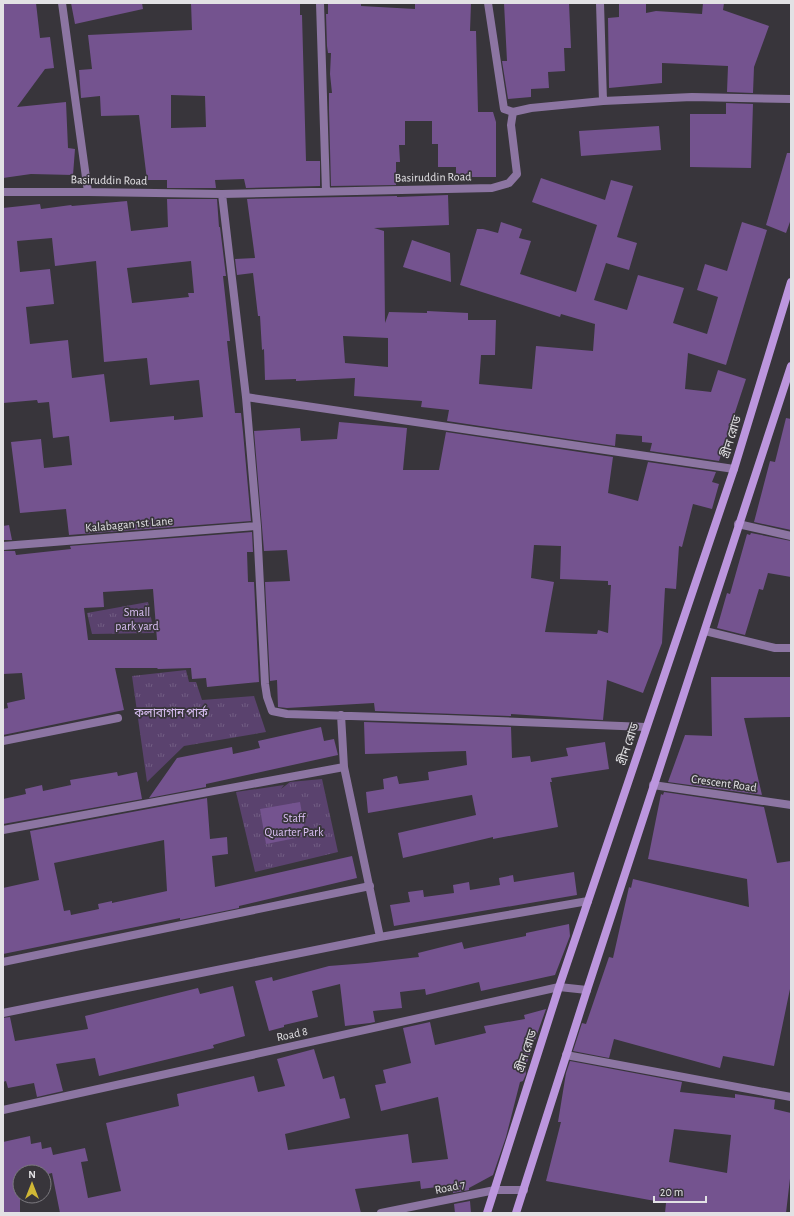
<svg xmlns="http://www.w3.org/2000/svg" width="794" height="1216" viewBox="0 0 794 1216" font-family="'Alegreya Sans','Noto Sans Bengali',sans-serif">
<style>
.grass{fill:url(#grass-tufts)}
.building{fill:#74538f;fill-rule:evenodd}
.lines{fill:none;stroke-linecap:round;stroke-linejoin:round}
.minor{stroke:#8c75a2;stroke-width:8}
.secondary{stroke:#bc96de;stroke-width:8}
.labels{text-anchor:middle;stroke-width:3.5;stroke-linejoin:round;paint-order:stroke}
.street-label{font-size:12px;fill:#e2e1e4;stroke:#38353b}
.park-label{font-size:12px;fill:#dbc0f5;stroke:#38353b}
</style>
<defs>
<pattern id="grass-tufts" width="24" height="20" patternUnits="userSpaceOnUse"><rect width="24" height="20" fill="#5a426e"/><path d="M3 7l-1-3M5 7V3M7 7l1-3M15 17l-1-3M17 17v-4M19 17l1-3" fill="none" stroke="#715d83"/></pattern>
</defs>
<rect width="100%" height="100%" fill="#38353b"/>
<!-- grass -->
<path class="grass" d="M148,602L154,633L92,634L87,613Z
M186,670L189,682H196L202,700L254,696L266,732L184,746L147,782L132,676Z
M322,779L338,852L255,872L236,792L284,785L281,789L290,782Z"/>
<!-- building -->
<path class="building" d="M3,3H36L40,38L50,37L54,68L45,69L17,107L66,102L68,148L75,149L73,175L31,174L3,178Z
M71,3H142L143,9L75,24Z
M191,3H300V15H302L306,161H320V186L246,188L244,179L215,180L216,188H167V180H147L139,115L101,116L100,96L81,98L79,70L92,69L88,35L192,30ZM171,95L205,96L206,127L171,128Z
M328,3H361V6L415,9V3H471L470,31H476L478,112H493L496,122V177H456V167H438V144H432V121H405V145H399L400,162H396V185L331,186L329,110V93H332L330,74L331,53H328L327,46L326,14H328Z
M504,3H569L571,48H564L565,71L548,72L549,88L531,89V97L508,99L502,61H507Z
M619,3H646V13L656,11L702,14L703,3H724L723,10L769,26L754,67L753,93L727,92L728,66L662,63V83L609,88L608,18L619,17Z
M726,103L753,104L751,168L690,167V114H726Z
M659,126L661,150L581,156L579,131Z
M787,153H791V219L786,233L766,225Z
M541,178L605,200L611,180L633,186L617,237L637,243L629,270L606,263L594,300L627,310L638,275L684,288L673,323L707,334L718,297L697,290L705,264L727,271L742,222L767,230L726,365L688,353L685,389L711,392L718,370L746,379L719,461L650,451L652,443L642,442V436L616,434L615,446L447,421L449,410L421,407L422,401L354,396L355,378L296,381V379L265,380L264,349L262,350L260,316H258L253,273L237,275L235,259L255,258L247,199L397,196V197L448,195L449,225L374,228L384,231L385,323L389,312L427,313V311L468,313V320H496L495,355H481L479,384L532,389L536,346L593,351L595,324L561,314L560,317L460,285L477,229H483L498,233L501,222L522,229L519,238L531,241L520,274L576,292L597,225L532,202ZM343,336L388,338V367L345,363Z
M167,199H217L219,227H220L226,276H223L230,341H227L235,413H241L243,432L251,521L69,535L66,509L20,513L11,442L41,439L44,468L72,465L69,436L53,438L49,402L38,403L37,400L3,403V208L40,204L41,209L71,205L72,206L127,201L131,231L168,227ZM52,238L55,266L96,261L104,362L147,358L150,385L199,380L203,417L174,420V416L110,422L104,374L72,378L68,340L30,344L26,307L54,304L50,269L20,272L17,241ZM191,261L194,293H188L189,297L132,303L127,268Z
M412,240L450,253L451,282L403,267Z
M786,418L791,419V530L754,522L770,461L775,462Z
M339,422L407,428L403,470H439L446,432L613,457L608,493L638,501L648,462L716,472L712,482L719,484L712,509L693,504L682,547L679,546L676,589L665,588L662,643L643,693L607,680L603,720L511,714V716L375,711L374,703L287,708L278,707L277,680L270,681L265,582L290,581L287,550L264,551L254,431L300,428L301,441L337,439ZM534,545L561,546L560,579L608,581V585H611L608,633L598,630L597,634L545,632L554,582L531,578Z
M9,525L12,540H3V526Z
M252,532L253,552H247L248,582H254L259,682L207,687L206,678L192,679L191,668L158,669L157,668H115L124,710L3,735V709L8,708L7,703L25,699L22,673L3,674V551H15L16,555L71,549L70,546ZM153,589L157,640H88L84,608L104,607L103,592Z
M751,533L791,541V577L768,573L763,590L759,589L745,635L717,628L727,593L730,594L747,534L750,535Z
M711,677H791V717L744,718L762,795L668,782L685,735L712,736Z
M364,722L511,727L512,758L530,756L531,762L568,756L566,748L605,742L609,769L551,778L552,782H550L558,827L493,839V837L403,858L398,833L476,815L472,795L368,813L366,792L384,789L383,779L397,776L399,784L415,782L429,780L428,772L467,765L466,751L365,754Z
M321,727L324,741L334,739L338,755L206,784V787L149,798L177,758L232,747L233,754L260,748L258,741Z
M117,772L118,776L137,772L142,799L3,824V799L26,794L25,789L42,785L43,791L71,785L70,780Z
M664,792L764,807L777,863L791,861V989H790L774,1066L723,1056L720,1068L614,1039L609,1058L573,1051L582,1023L586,1024L609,957L613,958L629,887L631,888L633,879L749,907L747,879L648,859L661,794L663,795Z
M207,798L210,839L227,837L228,854L212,856L215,887L352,856L357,878L239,906V908L180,920V918L3,954V888L39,880L30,831ZM164,840L167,891L112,903V901L98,904L99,909L71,915L70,910L64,911L54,863Z
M300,802L306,836L266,844L260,809Z
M574,872L577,895L394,926L390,905L410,902L408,892L423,890L424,897L454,893L453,885L469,882L470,890L500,885L499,878L513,875L514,882Z
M569,924L570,936L555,975L481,991L479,982L426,995L425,989L400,992L402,1008L373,1011L375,1022L370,1023L345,1026L340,984L312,991L318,1017L284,1025V1027L269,1031L255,981L272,977L273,981L329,966L367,963L419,957L418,953L462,942L464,949L526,936V933Z
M233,986L245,1036L213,1045L214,1048L99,1076L95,1058L56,1064L63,1091L37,1097L34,1083L8,1088L6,1081L3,1082V1018L10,1017L15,1041L88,1029L85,1016L198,988L200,994Z
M546,1009L525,1068L526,1074L523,1081L520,1082L506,1137L493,1175L469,1188V1190L453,1193V1185L421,1189L420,1181L355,1189L361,1213H60L52,1173L44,1175V1172H20V1213H3V1142L30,1136L31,1144L41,1142L42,1149L51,1147L53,1155L85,1148L88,1161L81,1162L88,1198L121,1191L106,1123L179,1106L177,1094L254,1076L258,1092L285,1086L277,1059L314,1049L323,1079L334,1076L340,1099L345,1098L350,1118L285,1134L288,1150L408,1134L412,1163L448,1159L438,1097L381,1111L375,1085L386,1083L383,1070L411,1063L403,1028L430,1022L435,1045L486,1033L484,1026L525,1019L524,1015Z
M570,1061L682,1082L680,1092L735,1098V1094L775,1100L774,1109L791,1113V1170L786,1213H665L666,1203L546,1181L561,1122H558L566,1073ZM674,1129L731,1135L727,1173L669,1162Z
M470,1201L471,1213H455L454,1204Z"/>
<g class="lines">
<!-- minor -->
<path class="minor" d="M62,3L88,192
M320,3L326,191
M488,3L504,109L513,112
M600,3L603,101
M3,192H88L222,194L492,188L509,183L517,174L511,125L513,112L531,108L603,101L692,97L791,99
M222,194L246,397L257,526L265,684L267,697L272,711L287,714L447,719L646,727
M246,397L734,469
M738,524L791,536
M3,546L257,526
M705,631L775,648H791
M341,715L344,767L380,937
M3,741L118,718
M653,785L791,805
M3,830L344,767
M3,962L370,886
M3,1013L380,937L588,901
M566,1055L791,1097
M3,1110L559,987L587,990
M381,1213L495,1190H524"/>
<!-- secondary -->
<path class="secondary" d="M487,1213L559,987L734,469L791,282
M516,1213L587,990L791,366"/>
</g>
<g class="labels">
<!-- street labels -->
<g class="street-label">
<text transform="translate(433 177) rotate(-1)" y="4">Basiruddin Road</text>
<text transform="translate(109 180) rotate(1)" y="4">Basiruddin Road</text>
<text transform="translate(731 437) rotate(-73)" y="4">গ্রীন রোড</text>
<text transform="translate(129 524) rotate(-5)" y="4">Kalabagan 1st Lane</text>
<text transform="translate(628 744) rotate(-72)" y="4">গ্রীন রোড</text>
<text transform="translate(724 783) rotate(8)" y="4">Crescent Road</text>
<text transform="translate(292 1034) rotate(-12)" y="4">Road 8</text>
<text transform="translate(526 1051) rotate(-72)" y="4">গ্রীন রোড</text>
<text transform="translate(450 1187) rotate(-12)" y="4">Road 7</text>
</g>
<!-- park labels -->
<g class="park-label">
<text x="137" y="616">Small<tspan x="137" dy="14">park yard</tspan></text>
<text x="171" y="717">কলাবাগান পার্ক</text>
<text x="294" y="822">Staff<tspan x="294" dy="14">Quarter Park</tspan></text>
</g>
</g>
<!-- border -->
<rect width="794" height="1216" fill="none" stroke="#e2e1e4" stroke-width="8"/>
<!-- north arrow -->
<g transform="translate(32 1184)"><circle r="19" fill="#38353b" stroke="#7c7a7f"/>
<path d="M0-3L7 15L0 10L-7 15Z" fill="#d0b736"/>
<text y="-6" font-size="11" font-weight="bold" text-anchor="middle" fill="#e2e1e4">N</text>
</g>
<!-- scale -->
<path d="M654 1196v6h52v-6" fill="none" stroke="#e2e1e4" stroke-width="2"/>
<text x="660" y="1196" font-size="12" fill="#e2e1e4" stroke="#38353b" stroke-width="3" paint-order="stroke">20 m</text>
</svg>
